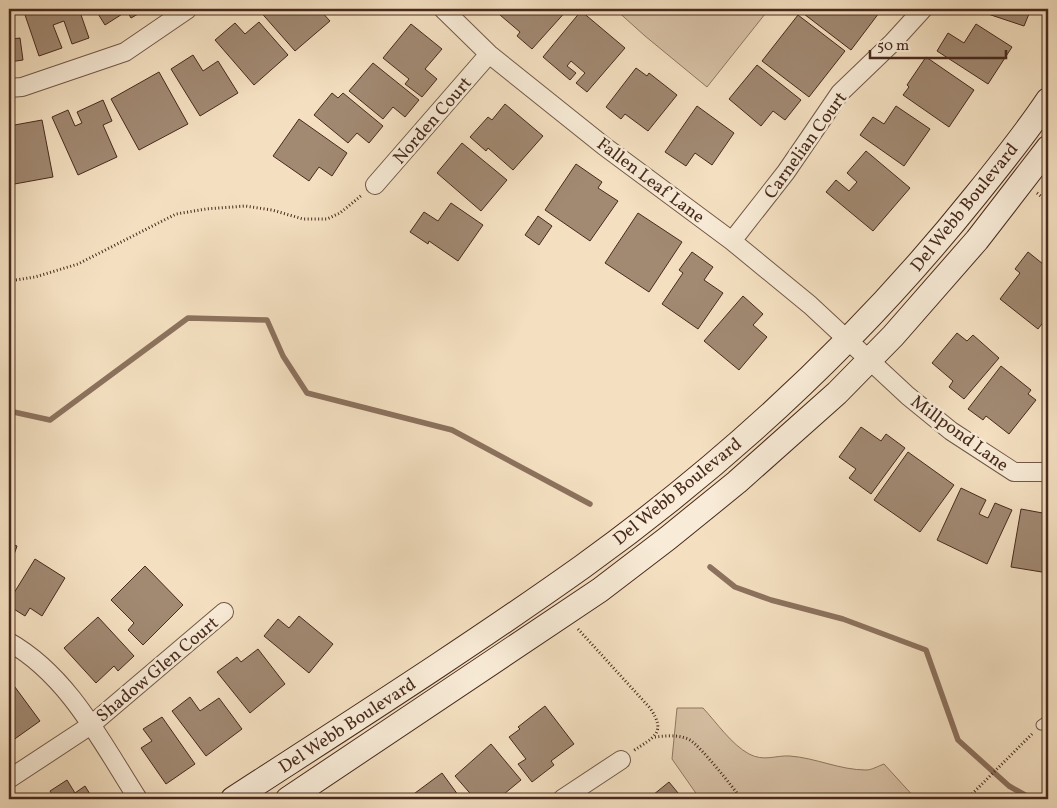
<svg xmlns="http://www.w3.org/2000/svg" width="1057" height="808" viewBox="0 0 1057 808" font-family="Vollkorn,serif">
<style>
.green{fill:#d7c1a5;stroke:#907661}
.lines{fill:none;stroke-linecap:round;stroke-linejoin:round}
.stream{stroke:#8c725e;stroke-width:5.5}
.building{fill:#a18972;stroke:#482a1d}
.lane-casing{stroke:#735846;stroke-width:11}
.street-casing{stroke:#735846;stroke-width:20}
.secondary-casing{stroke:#482a1d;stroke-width:26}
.path{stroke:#482a1d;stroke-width:3;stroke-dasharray:1 2.5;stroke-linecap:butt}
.lane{stroke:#f8ebd7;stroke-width:9}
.street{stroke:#f8ebd7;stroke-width:18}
.secondary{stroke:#f8ebd7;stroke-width:24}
.labels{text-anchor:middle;stroke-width:5;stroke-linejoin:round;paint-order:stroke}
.street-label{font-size:18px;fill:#482a1d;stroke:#f8ebd7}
</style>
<rect width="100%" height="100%" fill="#f4e0c1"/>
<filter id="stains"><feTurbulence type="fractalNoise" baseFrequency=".004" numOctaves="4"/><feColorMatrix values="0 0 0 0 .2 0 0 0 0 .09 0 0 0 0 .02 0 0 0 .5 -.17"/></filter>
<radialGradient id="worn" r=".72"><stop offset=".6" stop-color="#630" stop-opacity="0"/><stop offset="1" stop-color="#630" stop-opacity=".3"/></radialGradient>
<!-- green -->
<path class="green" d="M615,9H769L707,87L645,36Z
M677,708H703C717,723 731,744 749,754C764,762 776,755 790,756C816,758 840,770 866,770C872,770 878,766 884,764L916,799H700L672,759Z"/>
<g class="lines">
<!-- stream -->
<path class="stream" d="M9,411L50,420L188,318L267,320L283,356L307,393L452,430L590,504
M710,567L735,587L771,600L843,619L926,650L958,740L1009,786L1032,799"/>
</g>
<!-- building -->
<path class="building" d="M23,9H79L89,38L72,44L64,21L53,25L62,48L39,56Z
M95,9H147L131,18L127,11L105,25Z
M258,9H319L330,21L295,51Z
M506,9H568L532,49L517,36L520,32L500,15Z
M808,9H882L851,50L804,14Z
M973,9H1031L1024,26Z
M581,11L625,48L587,92L576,83L585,73L571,61L567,66L576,73L570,80L543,57Z
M798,15L845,51L809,97L762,61Z
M259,22L288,55L254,85L215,40L235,23L245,34Z
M9,23L11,39L20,38L23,60L9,62Z
M411,24L442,49L425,69L437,79L422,97L405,84L409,79L383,58Z
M976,24L1012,47L988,84L937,51L948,33L964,43Z
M193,55L203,71L218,61L238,93L200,116L171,69Z
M926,57L974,90L949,127L903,95L909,87L907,85Z
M373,63L419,100L405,117L393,107L383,119L349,91Z
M757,65L801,100L785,120L773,111L761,126L729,99Z
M636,68L647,76L649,73L677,95L648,131L625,114L621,119L606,107Z
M159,72L188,124L139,150L111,99Z
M332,93L338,98L343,93L383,126L369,143L357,133L348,143L314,115Z
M103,100L112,121L103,125L117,157L78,175L52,117L68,110L75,126L82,123L77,112Z
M505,104L543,136L513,170L488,148L486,151L470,137L488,117L492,120Z
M697,106L734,133L712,165L695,153L686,166L665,152Z
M896,106L930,129L904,166L860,135L873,117L884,124Z
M299,119L347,153L332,176L319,167L309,181L273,156Z
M42,120L53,177L9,185V126Z
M462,143L507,180L481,211L437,173Z
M866,151L910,188L873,231L826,192L836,180L849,191L857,182L847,173Z
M576,164L602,182L598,188L618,201L590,241L545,210Z
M451,203L483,225L458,261L429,241L428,244L410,232L424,212L438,221Z
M638,213L682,242L649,292L605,263Z
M538,216L552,226L539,245L525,235Z
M692,252L713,267L704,280L723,293L698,329L662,304L683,273L679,270Z
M1028,252L1048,268V271L1046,274L1048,277V316L1038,329L1000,299L1020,273L1015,269Z
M743,296L763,314L753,325L767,337L739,370L704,341Z
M957,333L967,341L973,335L999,358L964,399L949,387L953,381L932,363Z
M1001,366L1031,390L1028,394L1036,400L1009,434L986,416L983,420L968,409Z
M861,427L881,441L886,434L905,448L871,494L849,478L856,469L839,457Z
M908,452L954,485L920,532L874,500Z
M961,488L986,500L979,514L988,518L995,503L1012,510L987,564L937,540Z
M1021,509L1048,514V573L1011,567Z
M9,543L17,546L9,569Z
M35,559L65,578L42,616L30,608L25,616L9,606V601Z
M145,566L183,605L143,645L128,630L134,623L111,600Z
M299,616L333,644L309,673L264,636L278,619L289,628Z
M98,617L134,656L118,671L114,666L96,683L64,648Z
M258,649L285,684L250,713L217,672L237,657L241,662Z
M9,679L40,721L9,743Z
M190,697L200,711L219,698L242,729L206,756L172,711Z
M545,706L574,744L551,761L554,765L532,782L518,764L526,759L509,737L520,729L518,727Z
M162,717L195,764L166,784L141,748L152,741L143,729Z
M491,744L521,780L498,799H475L455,776Z
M442,773L461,799H407Z
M67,780L75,793L85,786L93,799H55L50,791Z
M669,782L683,799H648Z"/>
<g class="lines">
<!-- lane casing -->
<g class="lane-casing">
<path id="lane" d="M1041,725L1048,720"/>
</g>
<!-- street casing -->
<g class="street-casing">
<path id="street" d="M443,9L489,54L604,146L732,241L810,305L908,396L951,431L1014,472H1048
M9,88L22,87L125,52L188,9
M375,185L489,54
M732,241L786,172L840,93L892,43L923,9
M9,642C69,676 102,743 138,799
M9,779L91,725L224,612
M562,799L621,760"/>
</g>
<!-- secondary casing -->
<g class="secondary-casing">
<path id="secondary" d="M233,799C350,723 468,648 582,567C728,462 863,336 976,195C1001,164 1026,133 1048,100
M288,799L600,590L668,538L737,482L837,393L893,336L977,240L1048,148"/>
</g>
<!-- path -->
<path class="path" d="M1037,193L1048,202
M9,281L35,277L78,264L176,214L206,209L245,206L272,210L303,219H327L340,213L362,195
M578,629L650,708C667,733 654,737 633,751
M655,737C666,736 679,734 690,740C700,746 734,788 741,799
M967,799L1032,734"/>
<!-- lane -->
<use href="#lane" class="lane"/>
<!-- street -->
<use href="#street" class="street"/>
<!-- secondary -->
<use href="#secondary" class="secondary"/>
</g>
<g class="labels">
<!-- street labels -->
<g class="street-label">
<text transform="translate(432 120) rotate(-49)" y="6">Norden Court</text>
<text transform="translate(805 145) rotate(-54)" y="6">Carnelian Court</text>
<text transform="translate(651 180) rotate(37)" y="6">Fallen Leaf Lane</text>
<text transform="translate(964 207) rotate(-51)" y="6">Del Webb Boulevard</text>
<text transform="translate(960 433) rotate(36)" y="6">Millpond Lane</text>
<text transform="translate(677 491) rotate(-39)" y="6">Del Webb Boulevard</text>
<text transform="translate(157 669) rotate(-40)" y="6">Shadow Glen Court</text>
<text transform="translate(347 725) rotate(-33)" y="6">Del Webb Boulevard</text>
</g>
</g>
<!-- margin -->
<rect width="1057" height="808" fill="none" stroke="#f4e0c1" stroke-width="30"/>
<rect x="10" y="10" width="1037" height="788" fill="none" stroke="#482a1d" stroke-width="2.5"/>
<rect x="15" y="15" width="1027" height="778" fill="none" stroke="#482a1d"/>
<!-- scale -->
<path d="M870 50v8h136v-8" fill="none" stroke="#482a1d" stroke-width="2.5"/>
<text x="877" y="50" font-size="15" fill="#482a1d" stroke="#f8ebd7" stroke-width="4" paint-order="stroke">50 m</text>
<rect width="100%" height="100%" filter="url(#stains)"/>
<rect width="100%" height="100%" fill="url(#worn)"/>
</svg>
